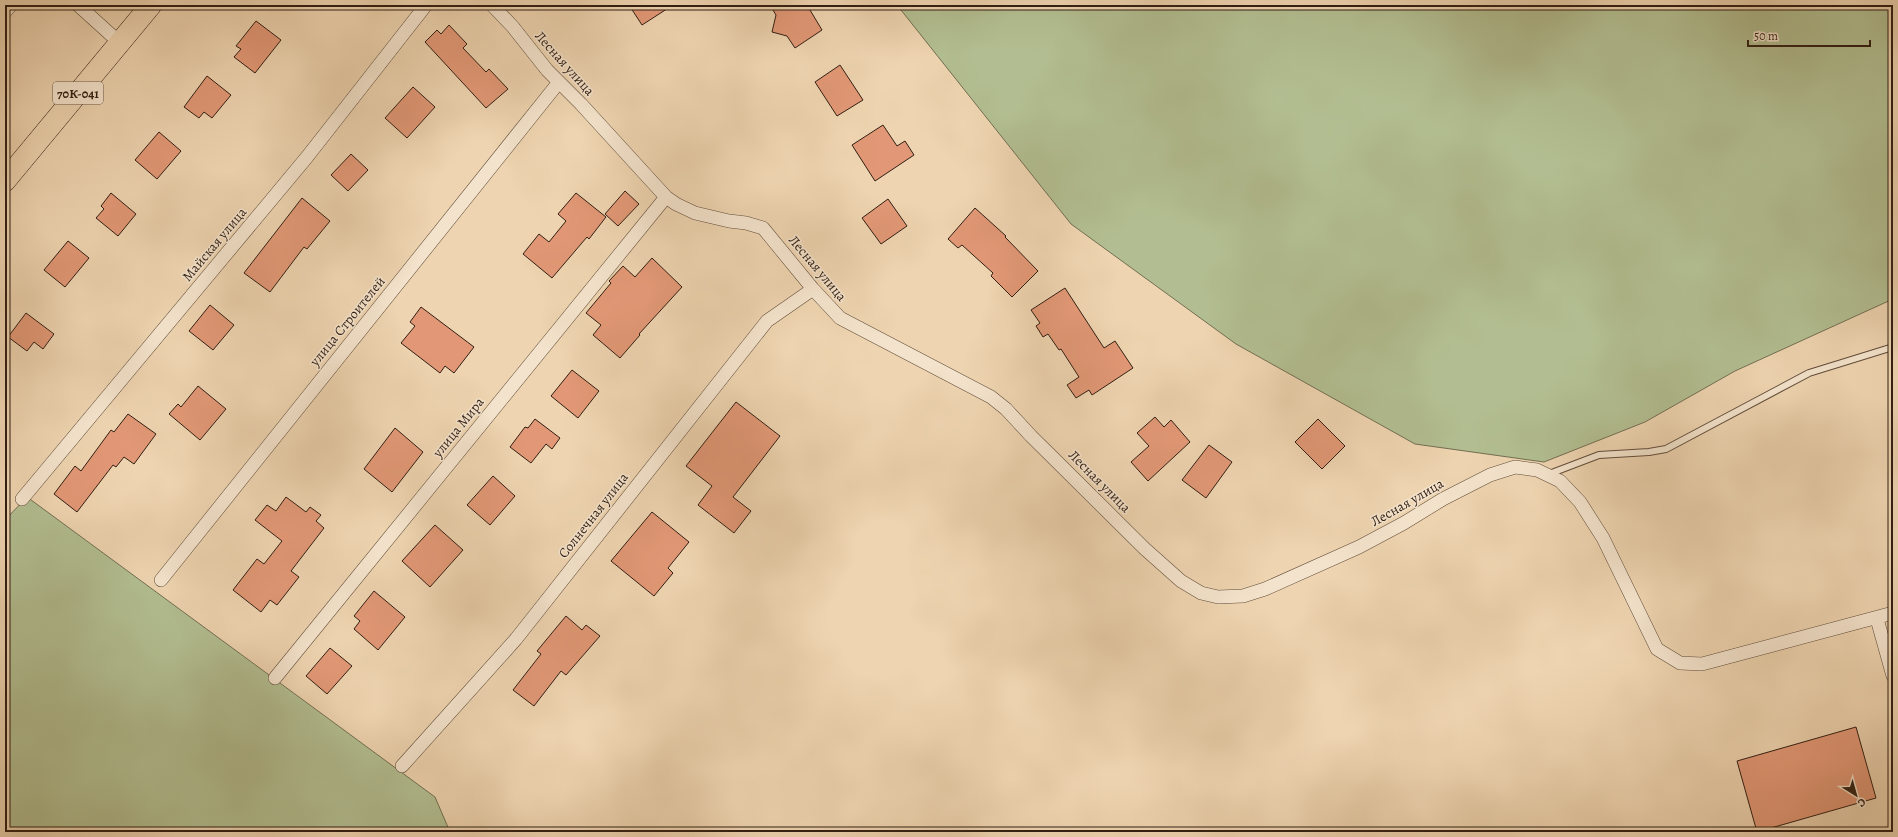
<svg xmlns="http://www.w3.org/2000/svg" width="1898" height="837" viewBox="0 0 1898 837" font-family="Alegreya,serif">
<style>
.green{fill:#b2be91;stroke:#726e52}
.building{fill:#e29876;stroke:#311e13}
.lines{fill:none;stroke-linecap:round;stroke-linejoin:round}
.lane-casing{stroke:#604c3a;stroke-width:8}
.street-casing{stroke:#604c3a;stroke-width:14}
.primary-casing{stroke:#311e13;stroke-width:22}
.lane{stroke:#f4e3cc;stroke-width:6}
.street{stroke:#f4e3cc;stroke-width:13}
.primary{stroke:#eed4b0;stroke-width:21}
.labels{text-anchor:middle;stroke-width:3;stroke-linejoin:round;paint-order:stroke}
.shield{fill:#f4e3cc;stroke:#6c594a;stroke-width:1}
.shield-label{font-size:13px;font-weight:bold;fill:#311e13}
.street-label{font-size:14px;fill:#311e13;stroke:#f4e3cc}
</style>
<rect width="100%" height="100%" fill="#eed4b0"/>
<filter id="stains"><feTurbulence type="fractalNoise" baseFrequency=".005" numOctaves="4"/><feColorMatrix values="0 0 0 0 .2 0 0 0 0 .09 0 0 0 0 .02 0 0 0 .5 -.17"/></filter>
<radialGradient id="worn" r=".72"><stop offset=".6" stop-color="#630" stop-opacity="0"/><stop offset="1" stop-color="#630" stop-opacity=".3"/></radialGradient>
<!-- green -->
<path class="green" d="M897,5H1893V299L1735,371L1645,422L1544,462L1415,444L1236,344L1071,224Z
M27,497L435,797L450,832H5V520Z"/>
<!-- building -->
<path class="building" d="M629,5H673L642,25Z
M770,5H807L822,30L795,48L787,36L772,32L776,15Z
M256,21L281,40L255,73L234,57L241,49L236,46Z
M449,25L467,44L463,48L486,72L489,69L508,89L486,108L425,42L437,30L441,34Z
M840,65L863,100L837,116L815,82Z
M207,76L231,95L212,118L204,112L199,118L184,107Z
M413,87L435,107L407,138L385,118Z
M883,125L897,146L905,141L914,155L875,181L852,145Z
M159,132L181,151L157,179L135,160Z
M351,154L368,170L348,191L331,175Z
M625,191L639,204L618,226L605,214Z
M111,193L136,214L118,236L96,218L104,209L101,206Z
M576,193L606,217L589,239L587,237L552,278L523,254L539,234L549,242L566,221L558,214Z
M302,198L330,221L307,249L304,247L270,292L244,273Z
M888,199L907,226L881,244L862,218Z
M975,208L1006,236L1005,237L1038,271L1012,297L991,276L993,273L962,245L958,248L948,239Z
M68,241L89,258L65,287L44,270Z
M652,258L682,287L639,334L640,335L620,358L593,335L601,325L586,313L611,283L609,281L623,266L635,277Z
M1065,288L1104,348L1115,341L1133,368L1092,395L1089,390L1076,398L1067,385L1079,377L1061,349L1059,350L1048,334L1043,337L1036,326L1040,323L1031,310Z
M210,305L234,325L213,350L189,331Z
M421,307L474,347L454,373L445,366L440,373L401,343L415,326L410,322Z
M26,313L54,334L43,349L34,342L27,351L8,337Z
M572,370L599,391L578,418L551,396Z
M198,386L226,409L200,440L169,414L178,404L181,407Z
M736,402L780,436L733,497L751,511L734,533L698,505L712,486L686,466Z
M128,414L156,434L134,464L124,457L116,467L113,465L77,512L54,494L75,466L81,471L111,430L114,432Z
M1155,417L1164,427L1171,420L1190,442L1148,481L1131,462L1149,446L1137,433Z
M535,419L560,438L552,449L546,444L531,463L510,447L525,427L528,428Z
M1318,419L1345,446L1322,469L1295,442Z
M395,428L423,452L392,492L364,469Z
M1209,445L1232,462L1206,498L1182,480Z
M493,476L515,496L490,525L467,505Z
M286,497L306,512L310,507L321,515L316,521L324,528L291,571L299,577L277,605L270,600L261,612L233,590L257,559L264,564L282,541L255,520L267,505L276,511Z
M652,512L689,542L668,568L673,573L654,596L611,561Z
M435,525L463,550L430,587L402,561Z
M374,591L405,617L378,650L354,629L360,621L354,616Z
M566,616L582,630L586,625L600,636L566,675L561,671L534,706L513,690L541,654L537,651Z
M330,648L352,666L327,694L306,676Z
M1856,727L1876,798L1757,832L1737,761Z"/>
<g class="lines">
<!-- lane casing -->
<g class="lane-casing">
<path id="lane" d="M1549,474L1599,455L1649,452L1666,449L1809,373L1893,347"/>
</g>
<!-- street casing -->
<g class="street-casing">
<path id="street" d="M78,5L120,43
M492,5L513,27L547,70L581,104L666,197L676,204L695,213L729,221L746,223L763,228L813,289L840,318L991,397L1006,409L1031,436L1145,549L1181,581L1201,593L1218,597L1243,596L1265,589L1359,547L1404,523L1443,499L1490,475L1515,467L1537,470L1560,481L1580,502L1603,538L1657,649L1680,663L1702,664L1893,613
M5,12L11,5
M22,499L307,157L426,5
M161,580L559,82
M1877,619L1893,676
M275,678L666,197
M402,766L516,639L767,321L813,289"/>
</g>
<!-- primary casing -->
<g class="primary-casing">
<path id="primary" d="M5,181L151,5"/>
</g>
<!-- lane -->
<use href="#lane" class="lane"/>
<!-- street -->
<use href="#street" class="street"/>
<!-- primary -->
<use href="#primary" class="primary"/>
</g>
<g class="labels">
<!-- shield labels -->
<rect class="shield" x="53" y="82" width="50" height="22" rx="3"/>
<g class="shield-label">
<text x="78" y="98">70К-041</text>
</g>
<!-- street labels -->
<g class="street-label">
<text transform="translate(565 63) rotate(48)" y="5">Лесная улица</text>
<text transform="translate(214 244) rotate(-50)" y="5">Майская улица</text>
<text transform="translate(818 268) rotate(50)" y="5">Лесная улица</text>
<text transform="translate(347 321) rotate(-51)" y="5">улица Строителей</text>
<text transform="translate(458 427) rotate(-51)" y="5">улица Мира</text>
<text transform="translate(1100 481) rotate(45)" y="5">Лесная улица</text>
<text transform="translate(1407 502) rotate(-30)" y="5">Лесная улица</text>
<text transform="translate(593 515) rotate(-52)" y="5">Солнечная улица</text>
</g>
</g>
<!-- margin -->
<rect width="1898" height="837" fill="none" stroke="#eed4b0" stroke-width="20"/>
<rect x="6" y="6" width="1886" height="825" fill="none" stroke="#311e13" stroke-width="2"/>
<rect x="10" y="10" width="1878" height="817" fill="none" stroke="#311e13"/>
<!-- north arrow -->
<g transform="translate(1856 795) rotate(143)" stroke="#f4e3cc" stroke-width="3" paint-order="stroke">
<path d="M0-3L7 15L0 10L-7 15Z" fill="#311e13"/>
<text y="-6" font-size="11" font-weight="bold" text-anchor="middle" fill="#311e13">С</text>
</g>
<!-- scale -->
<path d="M1748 40v6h122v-6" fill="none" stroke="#311e13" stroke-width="2"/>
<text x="1754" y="40" font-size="12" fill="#311e13" stroke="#f4e3cc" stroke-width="3" paint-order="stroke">50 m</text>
<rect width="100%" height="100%" filter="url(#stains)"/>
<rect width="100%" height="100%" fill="url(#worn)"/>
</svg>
